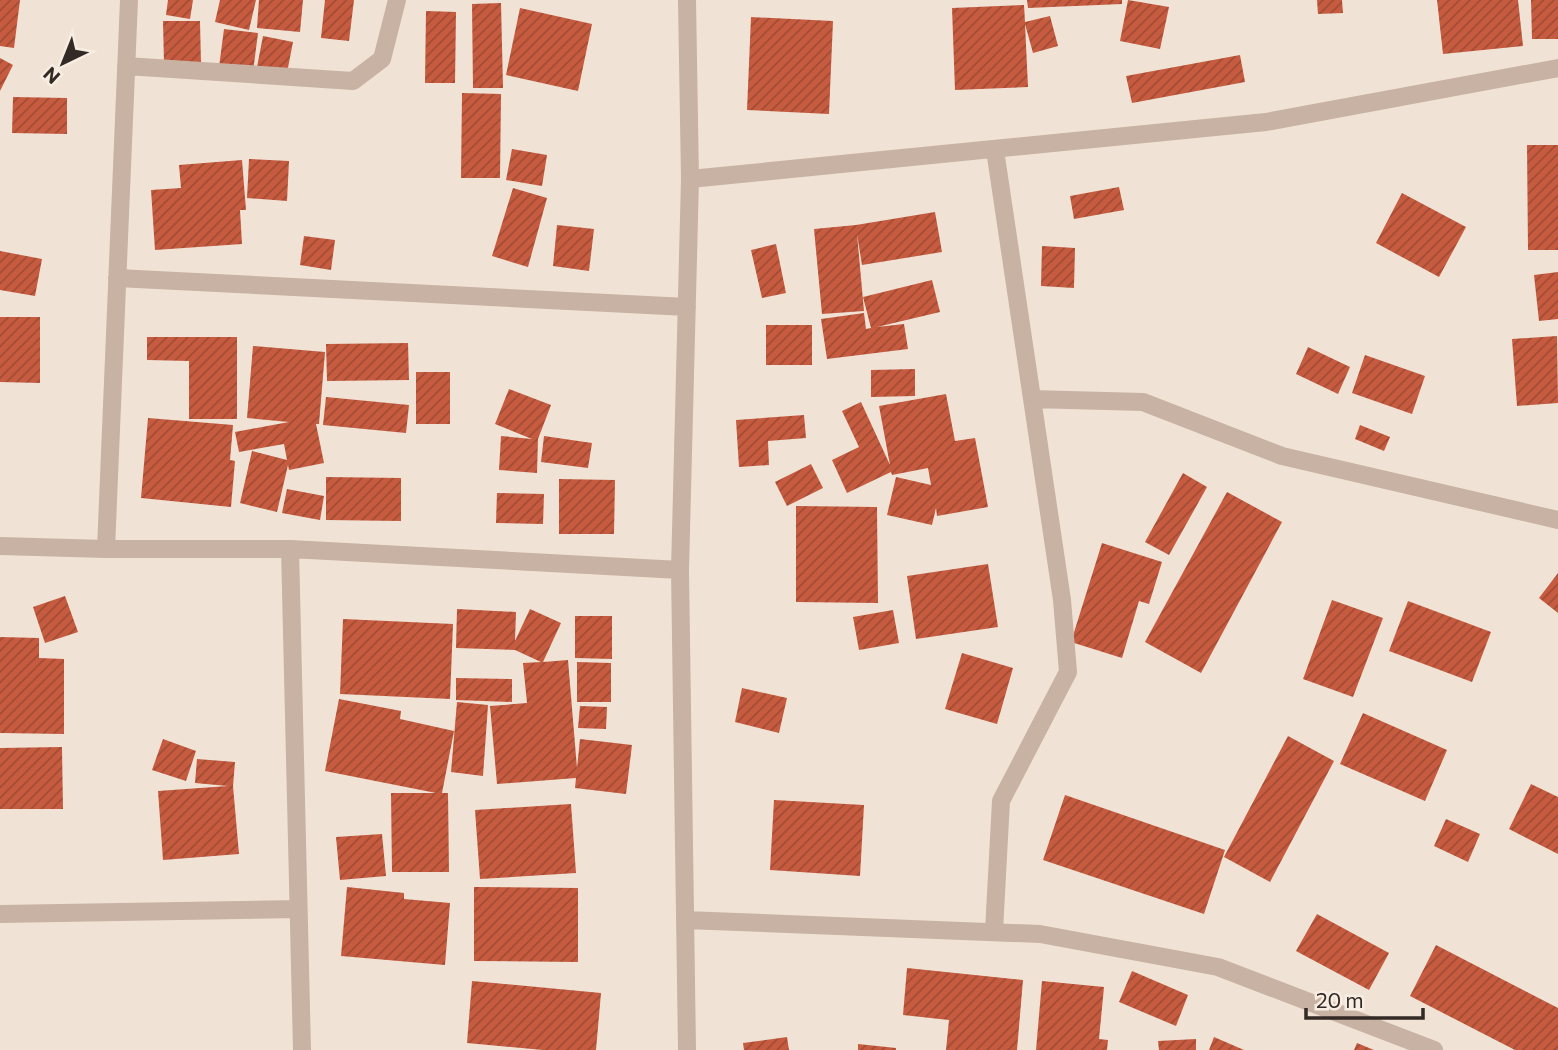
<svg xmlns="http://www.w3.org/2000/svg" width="1558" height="1050" viewBox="0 0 1558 1050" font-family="Commissioner,sans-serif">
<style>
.building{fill:url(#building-hatch)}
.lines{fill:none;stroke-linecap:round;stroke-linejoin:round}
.street{stroke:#c8b2a3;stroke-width:18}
</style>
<defs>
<pattern id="building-hatch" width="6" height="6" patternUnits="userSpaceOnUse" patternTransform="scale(1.75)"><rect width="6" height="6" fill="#c65b3f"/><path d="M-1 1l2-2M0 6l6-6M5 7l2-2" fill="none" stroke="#a14b35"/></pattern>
</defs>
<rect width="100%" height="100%" fill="#f0e3d6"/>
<!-- building -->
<path class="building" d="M0,0H20L14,48L0,46Z
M168,0H193L190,19L166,15Z
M220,0H256L249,30L215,22Z
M259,0H303L300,32L257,28Z
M325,0H354L349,41L321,38Z
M1027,0H1122V4L1028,8Z
M1128,0L1169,7L1160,49L1120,41Z
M1317,0H1342L1343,13L1318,14Z
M1437,0H1518L1523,46L1443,54Z
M1531,0H1558V39H1532Z
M501,3L503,88H473L472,4Z
M1024,5L1025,22L1050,16L1058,46L1033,53L1025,24L1028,87L955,90L952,8Z
M520,8L592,24L578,91L506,75Z
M426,11L456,12L455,83H425Z
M751,17L833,21L829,114L747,110Z
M163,21H200L201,64H164Z
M224,29L258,33L253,72L219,67Z
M263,36L293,42L286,78L256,72Z
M1240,55L1245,82L1132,103L1126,76Z
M0,58L13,65L0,91Z
M462,93L501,94L500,178H461Z
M13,97L67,98V134L12,133Z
M1527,145H1558V250H1528Z
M512,149L547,155L542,186L506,180Z
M249,159L289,161L287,201L247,198Z
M242,160L246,210H240L242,244L155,250L151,190L181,188L179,165Z
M1119,187L1124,210L1074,219L1070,196Z
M513,188L547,198L528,267L492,256Z
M1402,193L1466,227L1439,277L1376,243Z
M935,212L942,252L862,265L857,234L864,311L822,314L814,229L856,225Z
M557,225L594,229L589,271L553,266Z
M304,236L335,240L331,270L300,265Z
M776,244L786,293L762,298L751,250Z
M1042,246L1075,248L1074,288L1041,286Z
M0,251L42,259L35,296L0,290Z
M1558,272V319L1539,321L1534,275Z
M932,280L940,312L877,327L904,324L908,349L827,359L821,319L864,313L866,329L871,328L863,297Z
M0,317H40V383L0,382Z
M766,325H812V365H766Z
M1557,336L1558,403L1517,406L1512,339Z
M147,337H237V419H189V361L147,360Z
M408,343L409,380L327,381L326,344Z
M253,346L325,352L319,424H316L324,463L289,470L288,465L277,512L240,503L252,451L287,460L284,444L239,452L235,432L289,422L247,418Z
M1308,347L1350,367L1338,394L1296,374Z
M1365,355L1425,376L1412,414L1352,393Z
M915,369V396L871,397V370Z
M416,372H450V424H416Z
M509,389L551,405L538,439L537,473L499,470L501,436L532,439L495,424Z
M946,394L955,441L975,438L988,507L937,516L936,508L932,525L887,515L896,477L931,485L928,468L892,475L891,472L847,493L832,460L859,447L842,411L861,402L890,465L879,406Z
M326,397L409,405L406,433L323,425Z
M804,415L806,438L768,441L769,465L739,467L736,420Z
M148,418L233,425L230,460L235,461L231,507L141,498Z
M1360,425L1390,437L1384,451L1355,439Z
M544,436L592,443L588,468L541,462Z
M811,464L823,488L787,506L775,482Z
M1183,473L1207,487L1169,555L1145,542Z
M326,477L401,478V521L326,520Z
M559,479L615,480L614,534H559Z
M287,489L324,496L320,520L282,513Z
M1227,492L1282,522L1201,673L1145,642Z
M497,493L544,494L543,524L496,523Z
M796,506L877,507L878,603L796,602Z
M1102,543L1162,562L1149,604L1139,601L1122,658L1071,642Z
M988,564L998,627L916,639L907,576Z
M1558,573V613L1539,598Z
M65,596L78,632L45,643L33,607Z
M1332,600L1383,618L1353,697L1303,679Z
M1408,601L1491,632L1472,682L1389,651Z
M457,609L516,612L515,641L530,609L561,623L543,662L568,660L577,768L580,739L632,745L626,794L575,788L576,778L497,784L490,706L527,703L523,663L541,662L515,650L456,648Z
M893,610L899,643L859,650L853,617Z
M575,616H612V659L575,658Z
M343,619L453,624L450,699L340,694Z
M0,637L39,638V658L64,659V734L0,733Z
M962,653L1013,668L997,724L945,709Z
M577,662L611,663V702H577Z
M456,678L512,679V702L456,700Z
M742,688L787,698L779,733L735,722Z
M339,699L401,711L400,719L454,731L442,793H448L449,872H392L391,793H436L325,771Z
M457,702L488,705L483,776L451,772Z
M580,706L607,707L606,729L578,728Z
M1363,713L1447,750L1425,801L1340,764Z
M1288,736L1334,761L1270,882L1224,857Z
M163,739L196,751L186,781L152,770Z
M62,747L63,809H0V748Z
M197,759L235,762L233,786L239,854L163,860L158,791L228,786L195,783Z
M1531,784L1558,797V854L1509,829Z
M1065,795L1225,850L1204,914L1043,860Z
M774,800L864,805L860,876L770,870Z
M571,804L576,873L480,879L475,810Z
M1446,819L1480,834L1468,862L1434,846Z
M382,834L386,876L340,880L336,837Z
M347,887L404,893V899L450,903L445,965L341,956Z
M474,887L578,888V962L474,961Z
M1317,914L1389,953L1369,990L1296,951Z
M1436,945L1558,1008V1050H1515L1410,996Z
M907,968L1023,980L1017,1050H946L949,1020L903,1015Z
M1132,971L1188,995L1176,1026L1119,1002Z
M472,981L601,993L596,1050H543L467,1043Z
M1042,981L1104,987L1099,1039L1108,1040L1107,1050H1036Z
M787,1037L789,1050H744L743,1043Z
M1214,1037L1244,1050H1209Z
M1196,1039V1050H1159L1158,1041Z
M1357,1043L1374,1050H1354Z
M858,1044L896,1048V1050H858Z"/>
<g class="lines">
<!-- street -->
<path class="street" d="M687,0L690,179L680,570L687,1050
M126,66L353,81L382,59L397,0
M690,179L1266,122L1558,68
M117,278L687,307
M1032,399L1143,402L1282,456L1558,520
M0,546L106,549H290L680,570
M106,549L129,0
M290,549L302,1050
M0,914L298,909
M685,920L1040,934L1218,967L1434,1050
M994,931L1001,801L1068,672L1062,600L995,150"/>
</g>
<!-- north arrow -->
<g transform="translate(63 63) rotate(223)" stroke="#f8ede2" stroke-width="5" paint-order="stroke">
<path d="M0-5L12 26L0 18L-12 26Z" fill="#332925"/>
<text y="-10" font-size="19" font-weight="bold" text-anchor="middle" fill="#332925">N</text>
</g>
<!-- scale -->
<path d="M1306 1008v10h117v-10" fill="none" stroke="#332925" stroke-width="3.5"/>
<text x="1316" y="1008" font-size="21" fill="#332925" stroke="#f8ede2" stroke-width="5" paint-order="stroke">20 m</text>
</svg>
